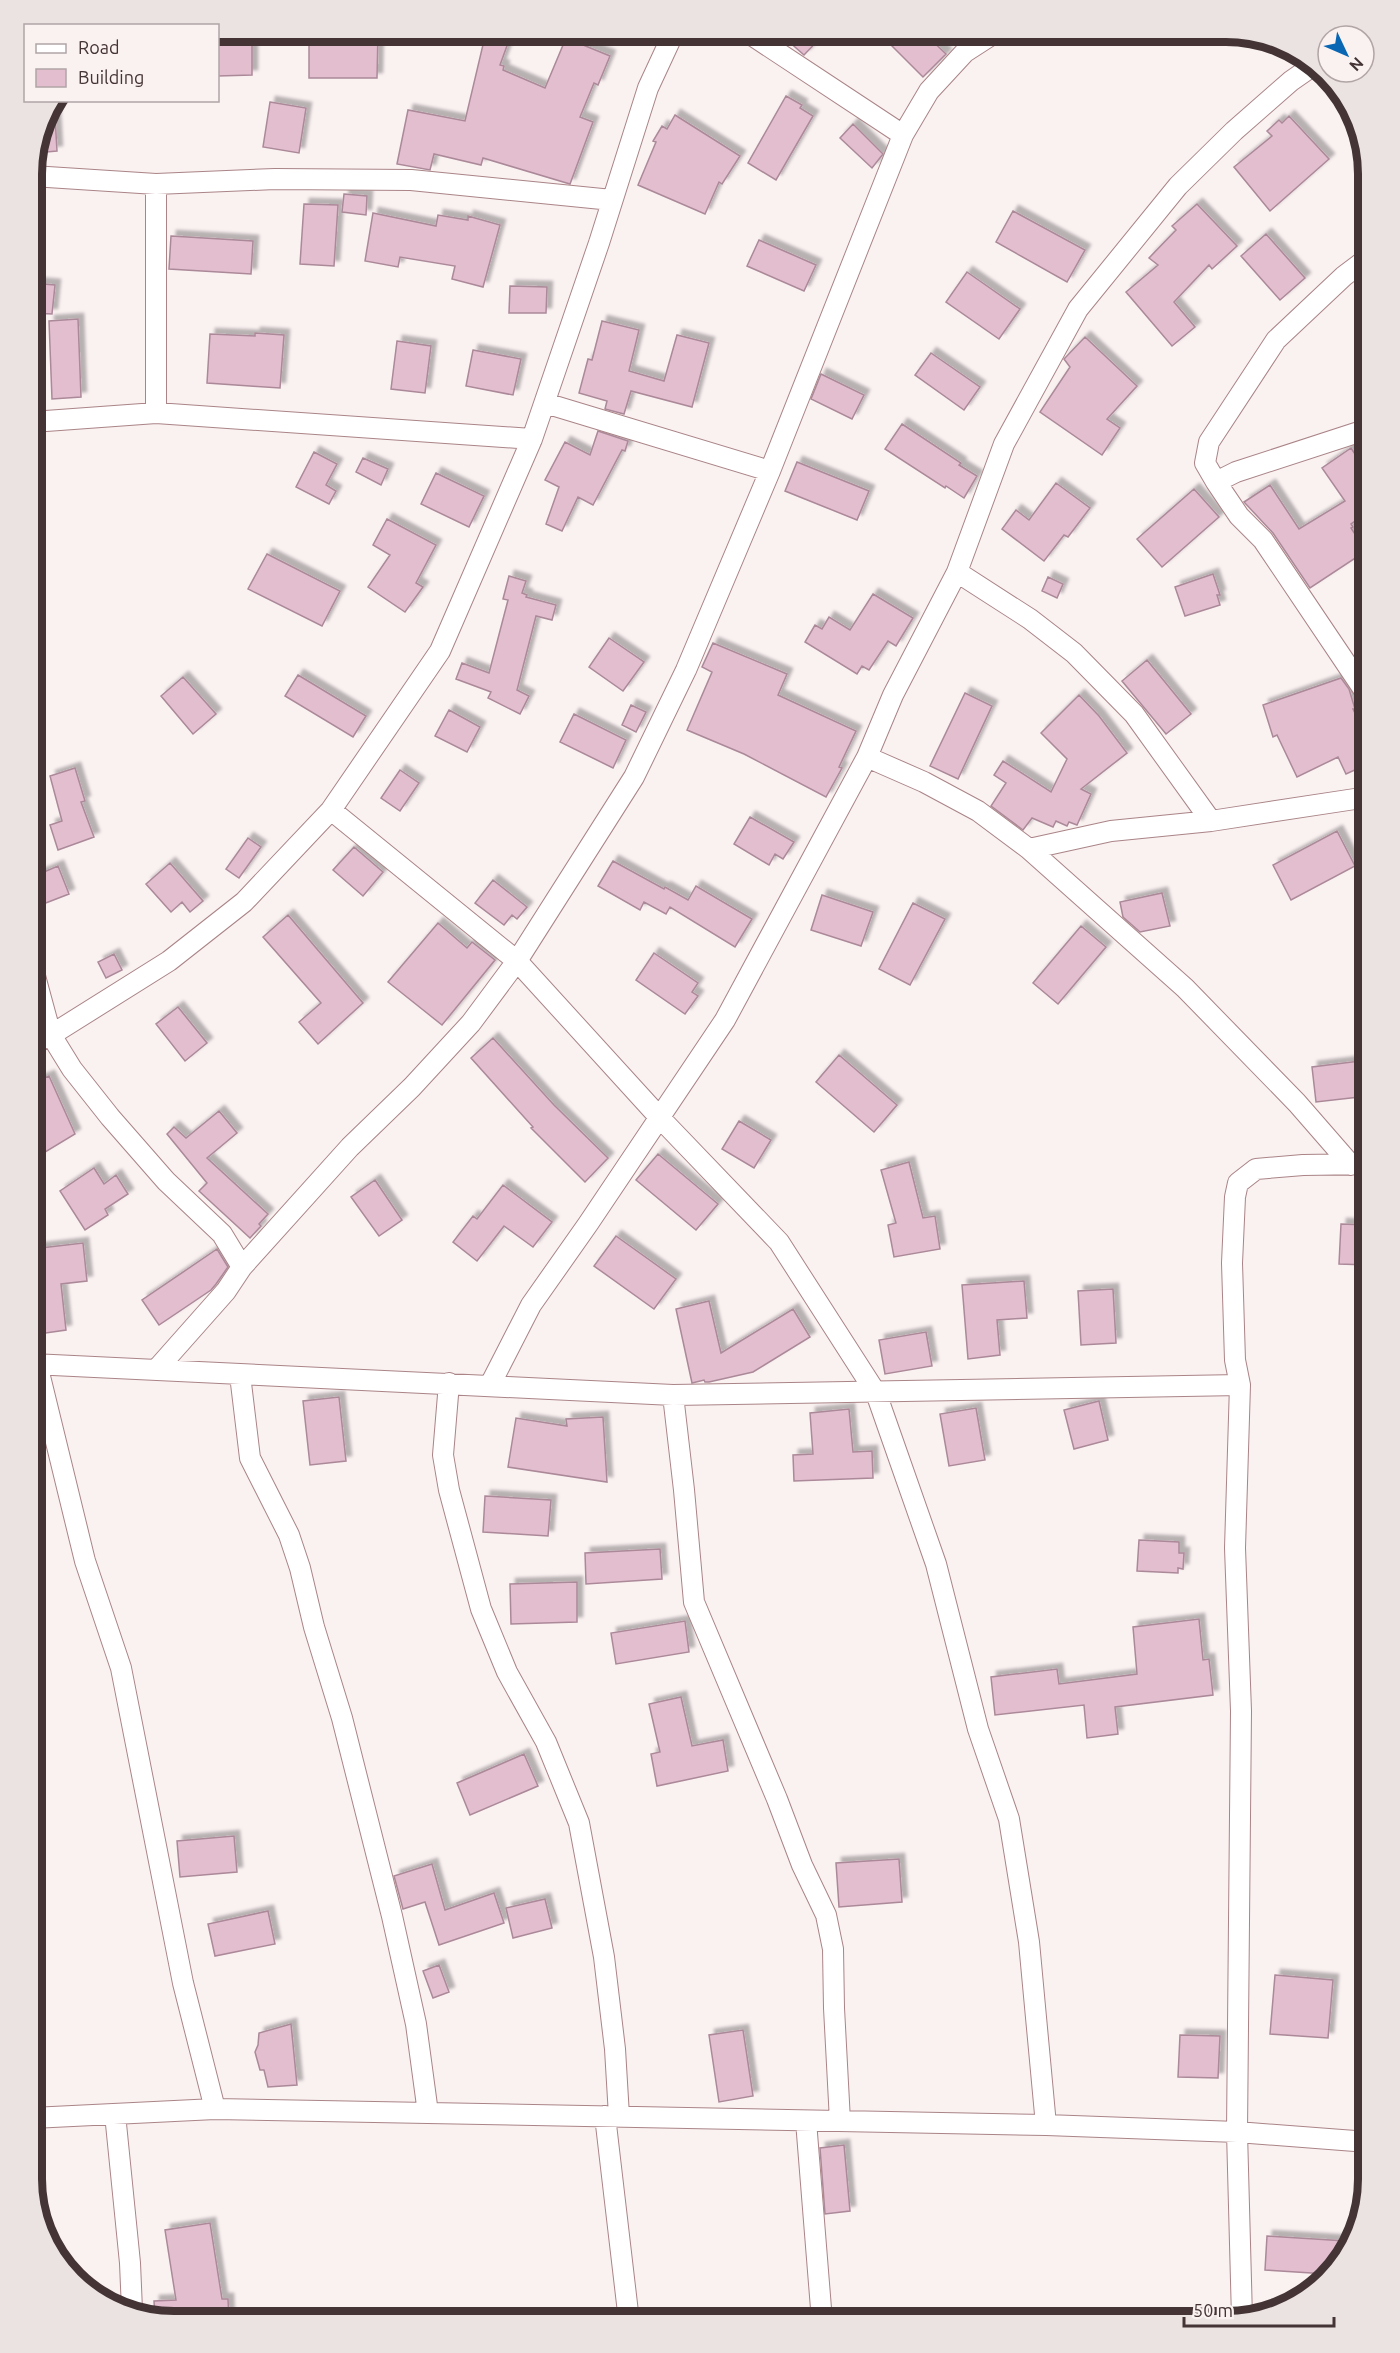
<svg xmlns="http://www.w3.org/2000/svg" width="1400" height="2353" viewBox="0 0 1400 2353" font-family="Ubuntu,sans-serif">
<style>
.building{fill:#e2becf;stroke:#ac8999;stroke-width:1.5;filter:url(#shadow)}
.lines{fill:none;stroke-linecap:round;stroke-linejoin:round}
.street-casing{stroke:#aa8487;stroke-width:22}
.street{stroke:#fff;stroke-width:20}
.rim{fill:none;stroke:#443435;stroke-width:8}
</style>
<defs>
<filter id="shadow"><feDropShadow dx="5.5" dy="-5.5" stdDeviation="1.5" flood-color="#0004"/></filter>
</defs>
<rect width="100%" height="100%" fill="#faf1f1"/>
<!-- building -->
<path class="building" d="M218,32H252V75L218,76Z
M309,32H378L377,78H309Z
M486,32H512L500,65L504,66L503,70L545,88L566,38L610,56L598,85L594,83L580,117L593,122L570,184L483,158L481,165L434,154L430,170L397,164L408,110L465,121Z
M778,32H826L804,55Z
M878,32H923L946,54L923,77Z
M786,96L802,105L800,108L813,116L776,180L748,163Z
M54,100L57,151L35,153L46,111Z
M270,102L306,108L299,153L263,147Z
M675,115L740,156L722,184L719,182L705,214L638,185L656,142L653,141L662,126L667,129Z
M1289,116L1329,159L1270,211L1234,167L1272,136L1267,131L1279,120L1282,123Z
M853,124L883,154L872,168L840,138Z
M344,194L367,196L366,215L342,212Z
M304,204L338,205L334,266L300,264Z
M1197,204L1237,246L1212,269L1209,265L1174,302L1195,327L1172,346L1126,292L1158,265L1149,258L1176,230L1172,226Z
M1013,211L1085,250L1067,282L996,242Z
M373,213L436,226L438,215L468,220V216L500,225L483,287L452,279L455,266L400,257L398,267L365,261Z
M1266,234L1305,278L1280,300L1241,256Z
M171,236L253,241L251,274L169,269Z
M759,240L816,265L804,291L747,266Z
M967,272L1020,309L999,339L946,302Z
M32,283L55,285L52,314L32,313Z
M510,286L547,287L546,313H509Z
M78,319L81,397L52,399L49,321Z
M602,321L639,330L629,371L664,381L677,335L709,343L692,407L631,391L624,414L605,409L607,401L579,393L588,359L592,360Z
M255,333L284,335L280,388L207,383L210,334L255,336Z
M1085,337L1137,386L1107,419L1120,428L1102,455L1040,412L1070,367L1064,359Z
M397,341L431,346L425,393L391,389Z
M473,350L521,359L513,395L466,386Z
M931,353L980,387L964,410L915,375Z
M821,374L864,395L852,419L811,399Z
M902,424L961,463L959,465L977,476L964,498L946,486L945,488L885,449Z
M598,431L628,441L625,451L622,450L593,505L578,497L562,531L546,524L559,487L545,480L565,442L590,455Z
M1351,448L1368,474V512L1351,524L1353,527L1351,528L1366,551L1310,588L1273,533L1244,502L1270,485L1299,529L1345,501L1322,468Z
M314,452L337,464L326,485L336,491L329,504L296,487Z
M363,458L388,469L381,485L356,472Z
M797,462L869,491L857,520L785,491Z
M436,473L484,496L469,527L421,504Z
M1056,483L1090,508L1068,537L1064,535L1044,561L1002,529L1016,510L1029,520Z
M1194,489L1219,517L1162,567L1137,539Z
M387,519L436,545L416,583L423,587L405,612L368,587L390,555L373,545Z
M267,554L340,591L322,626L248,589Z
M1213,574L1220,595H1217L1220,605L1185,616L1175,587Z
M509,576L526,581L522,593L527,595L526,597L556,605L552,620L536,616L517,690L529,696L520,714L488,698L491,692L456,679L462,663L489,673L508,600L503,599Z
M1048,577L1063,584L1057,598L1042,591Z
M873,594L913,618L896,646L888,641L869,670L862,666L857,674L805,642L815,625L822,629L829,617L850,630Z
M609,638L644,662L623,691L589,667Z
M713,643L787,674L778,695L856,731L839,767L842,768L826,797L744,754L687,730L712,672L702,667Z
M1147,660L1191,714L1166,734L1122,681Z
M298,675L366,716L353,737L285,696Z
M183,677L216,714L193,734L161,696Z
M1341,678L1349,689L1355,709H1353L1368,741V764L1346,774L1338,757L1297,777L1277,735L1273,737L1263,705Z
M965,693L992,706L958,779L930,766Z
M1079,695L1099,716L1127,753L1081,789L1091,794L1077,825L1069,822L1067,826L1056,821L1053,827L1032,818L1023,830L991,806L1006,783L994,775L1003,761L1051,792L1067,759L1041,733Z
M631,705L646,712L636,732L622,725Z
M449,710L480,727L467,752L435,736Z
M574,714L626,740L613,768L560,742Z
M75,768L85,801L81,802L94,837L58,850L50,825L62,821L50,776Z
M400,770L419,783L400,811L381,798Z
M750,817L794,842L783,859L775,854L769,865L734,844Z
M1337,831L1355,866L1291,900L1273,865Z
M248,838L261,847L239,878L226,869Z
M354,847L383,872L363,896L333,870Z
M613,861L664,889L665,887L688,900L696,886L752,919L735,947L670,907L666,914L644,902L640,910L598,886Z
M170,863L203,901L190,912L182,902L171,912L146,884Z
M58,866L69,894L38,906L32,889V877Z
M493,880L527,907L517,919L512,915L504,925L475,903Z
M1162,893L1170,926L1140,932L1123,917L1120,902Z
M822,895L873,912L861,946L811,930Z
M913,903L945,919L910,985L879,969Z
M288,915L363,1003L318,1044L299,1022L321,1003L263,937Z
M438,923L467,948L472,942L495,960L442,1025L388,982Z
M1081,926L1106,947L1058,1004L1033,983Z
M654,953L698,983L692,992L698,996L685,1014L636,980Z
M114,954L122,970L106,978L98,962Z
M178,1007L207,1043L185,1061L156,1024Z
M493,1038L554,1105L608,1158L585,1182L531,1128L533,1127L471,1058Z
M839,1055L897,1105L874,1132L816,1082Z
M1368,1060V1096L1316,1102L1312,1067Z
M49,1076L75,1134L32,1160V1083Z
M219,1111L237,1133L207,1158L268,1214L259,1224L261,1226L250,1238L199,1191L207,1183L167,1134L174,1127L186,1138Z
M739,1121L771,1140L754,1168L722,1149Z
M658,1154L718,1204L696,1230L636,1180Z
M909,1162L923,1218L935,1216L940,1249L894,1257L888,1225L896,1223L881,1170Z
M94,1168L104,1184L116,1175L128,1194L105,1209L108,1215L85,1230L60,1191Z
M375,1180L402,1220L379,1236L351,1197Z
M503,1185L552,1222L533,1247L504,1226L477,1261L453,1242L473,1216L477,1219Z
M1341,1224L1368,1225V1265L1339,1264Z
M616,1236L676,1279L654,1309L594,1266Z
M83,1243L87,1281L61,1284L66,1330L32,1335V1249Z
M217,1249L228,1267L216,1284L211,1290L159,1325L142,1300Z
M1024,1281L1027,1318L997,1320L1000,1355L968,1359L962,1285Z
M1113,1289L1116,1343L1081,1345L1078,1291Z
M709,1301L721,1353L793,1309L810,1337L753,1372L709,1382H705L704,1380L692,1383L676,1309Z
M926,1332L932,1366L885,1374L879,1340Z
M339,1397L346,1461L310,1465L303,1401Z
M1099,1401L1108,1440L1074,1449L1064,1410Z
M976,1408L985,1460L949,1466L940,1414Z
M849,1409L853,1452L872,1451L873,1478L794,1481L793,1455L813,1454L810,1413Z
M603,1417L607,1482L508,1467L516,1418L567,1426L566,1419Z
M485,1496L551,1500L548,1536L483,1532Z
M1139,1540L1179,1542V1553H1184L1183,1569L1178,1568V1573L1137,1571Z
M660,1549L662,1579L586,1584L585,1553Z
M577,1582V1622L511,1624L510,1584Z
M1199,1619L1203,1660L1209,1659L1213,1695L1115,1707L1118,1734L1087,1738L1084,1705L995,1715L991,1677L1057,1669L1059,1684L1137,1674L1133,1627Z
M685,1621L689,1652L616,1664L611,1633Z
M681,1697L692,1746L723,1740L728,1771L657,1786L651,1754L660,1752L649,1704Z
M524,1754L538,1786L470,1815L457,1783Z
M234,1836L237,1872L180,1877L177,1841Z
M899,1859L902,1902L839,1907L836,1863Z
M432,1864L445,1910L494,1893L504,1923L439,1945L425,1902L403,1909L394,1876Z
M545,1899L552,1928L513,1938L506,1908Z
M268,1911L275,1944L215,1956L208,1924Z
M439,1965L449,1992L433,1998L423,1971Z
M1275,1975L1333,1980L1328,2038L1270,2034Z
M291,2024L297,2085L268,2087L264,2070H260L255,2052L258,2045L259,2033Z
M743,2030L753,2096L719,2102L709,2035Z
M1180,2035L1220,2036L1218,2078L1178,2077Z
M844,2145L850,2211L825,2214L820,2148Z
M210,2223L222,2299H228L229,2321H165L155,2318L154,2301L176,2300L165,2230Z
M1267,2236L1346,2241L1344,2258L1327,2274L1265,2270Z"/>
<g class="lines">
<!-- street casing -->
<g class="street-casing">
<path id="street" d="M747,32L903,135
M32,176L156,184L275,179L411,180L612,200
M545,403L770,471
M156,413V184
M32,422L156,413L532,439
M1216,482L1205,463L1209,442L1276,340L1344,276L1368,258
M957,572L1030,619L1074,653L1134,714L1211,821
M1368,696L1263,540L1239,516L1216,482L1236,472L1368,429
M867,757L924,782L978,811L1029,849
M331,810L517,961L660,1118L779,1242L876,1393L936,1564L978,1729L1009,1819L1029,1942L1046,2125
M32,965L51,1035L72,1069L110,1117L166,1181L222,1234L242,1267
M32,1044L51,1035L169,961L244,902L331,810L440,651L532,439L599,243L648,88L674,32
M1351,1165L1297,1103L1185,988L1029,849L1111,831L1211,821L1368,797
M32,1364L673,1395L1240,1385
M37,1364L85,1561L121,1668L183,1983L215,2109
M156,1370L226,1291L242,1267L350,1147L412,1087L471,1023L517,961L634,777L686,670L770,471L903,135L929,91L965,52L996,32
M240,1375L250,1458L289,1535L300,1568L314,1627L342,1718L392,1916L416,2024L428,2113
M449,1383L443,1455L449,1490L481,1609L507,1672L546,1742L579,1823L604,1957L615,2049L619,2116
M490,1385L531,1305L588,1224L725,1020L867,757L893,695L957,572L1004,444L1078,309L1178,186L1234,131L1291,81L1314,65
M673,1395L684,1490L694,1602L777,1799L802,1865L826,1915L833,1949L834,2008L840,2121
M115,2114L130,2263L132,2310
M605,2116L629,2321
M32,2118L215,2109L428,2113L1046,2125L1237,2132L1368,2142
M806,2121L822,2321
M1242,2318L1237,2132L1241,1711L1235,1548L1240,1385L1235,1360L1232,1263L1235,1197L1238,1183L1256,1169L1303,1165L1368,1164"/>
</g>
<!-- street -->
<use href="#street" class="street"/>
</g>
<!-- crop -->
<path d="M0 0H1400V2353H0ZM174 42H1226A132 132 0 0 1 1358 174V2179A132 132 0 0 1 1226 2311H174A132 132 0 0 1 42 2179V174A132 132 0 0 1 174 42Z" fill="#ebe2e2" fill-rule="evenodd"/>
<path class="rim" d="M174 42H1226A132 132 0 0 1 1358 174V2179A132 132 0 0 1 1226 2311H174A132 132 0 0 1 42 2179V174A132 132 0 0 1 174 42Z"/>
<!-- legend -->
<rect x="24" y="24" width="195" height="78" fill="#faf1f1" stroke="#b1a5a6" stroke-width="1.5"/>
<rect x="36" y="44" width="30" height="9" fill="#ffffff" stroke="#b1a5a6" stroke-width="1.5"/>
<text x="78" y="54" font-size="18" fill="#443435">Road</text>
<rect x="36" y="69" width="30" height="18" fill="#e2becf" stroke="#b1a5a6" stroke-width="1.5"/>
<text x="78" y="84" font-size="18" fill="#443435">Building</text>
<!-- north arrow -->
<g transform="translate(1346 54) rotate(134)"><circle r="28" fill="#faf1f1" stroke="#b1a5a6" stroke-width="1.5"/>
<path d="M0-4.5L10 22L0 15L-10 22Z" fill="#0866b3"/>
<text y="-9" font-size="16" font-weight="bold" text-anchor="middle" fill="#443435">N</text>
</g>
<!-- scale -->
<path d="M1184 2317v9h150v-9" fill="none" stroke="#443435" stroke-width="3"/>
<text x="1193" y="2317" font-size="18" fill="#443435" stroke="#faf1f1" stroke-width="4.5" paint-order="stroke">50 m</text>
</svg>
